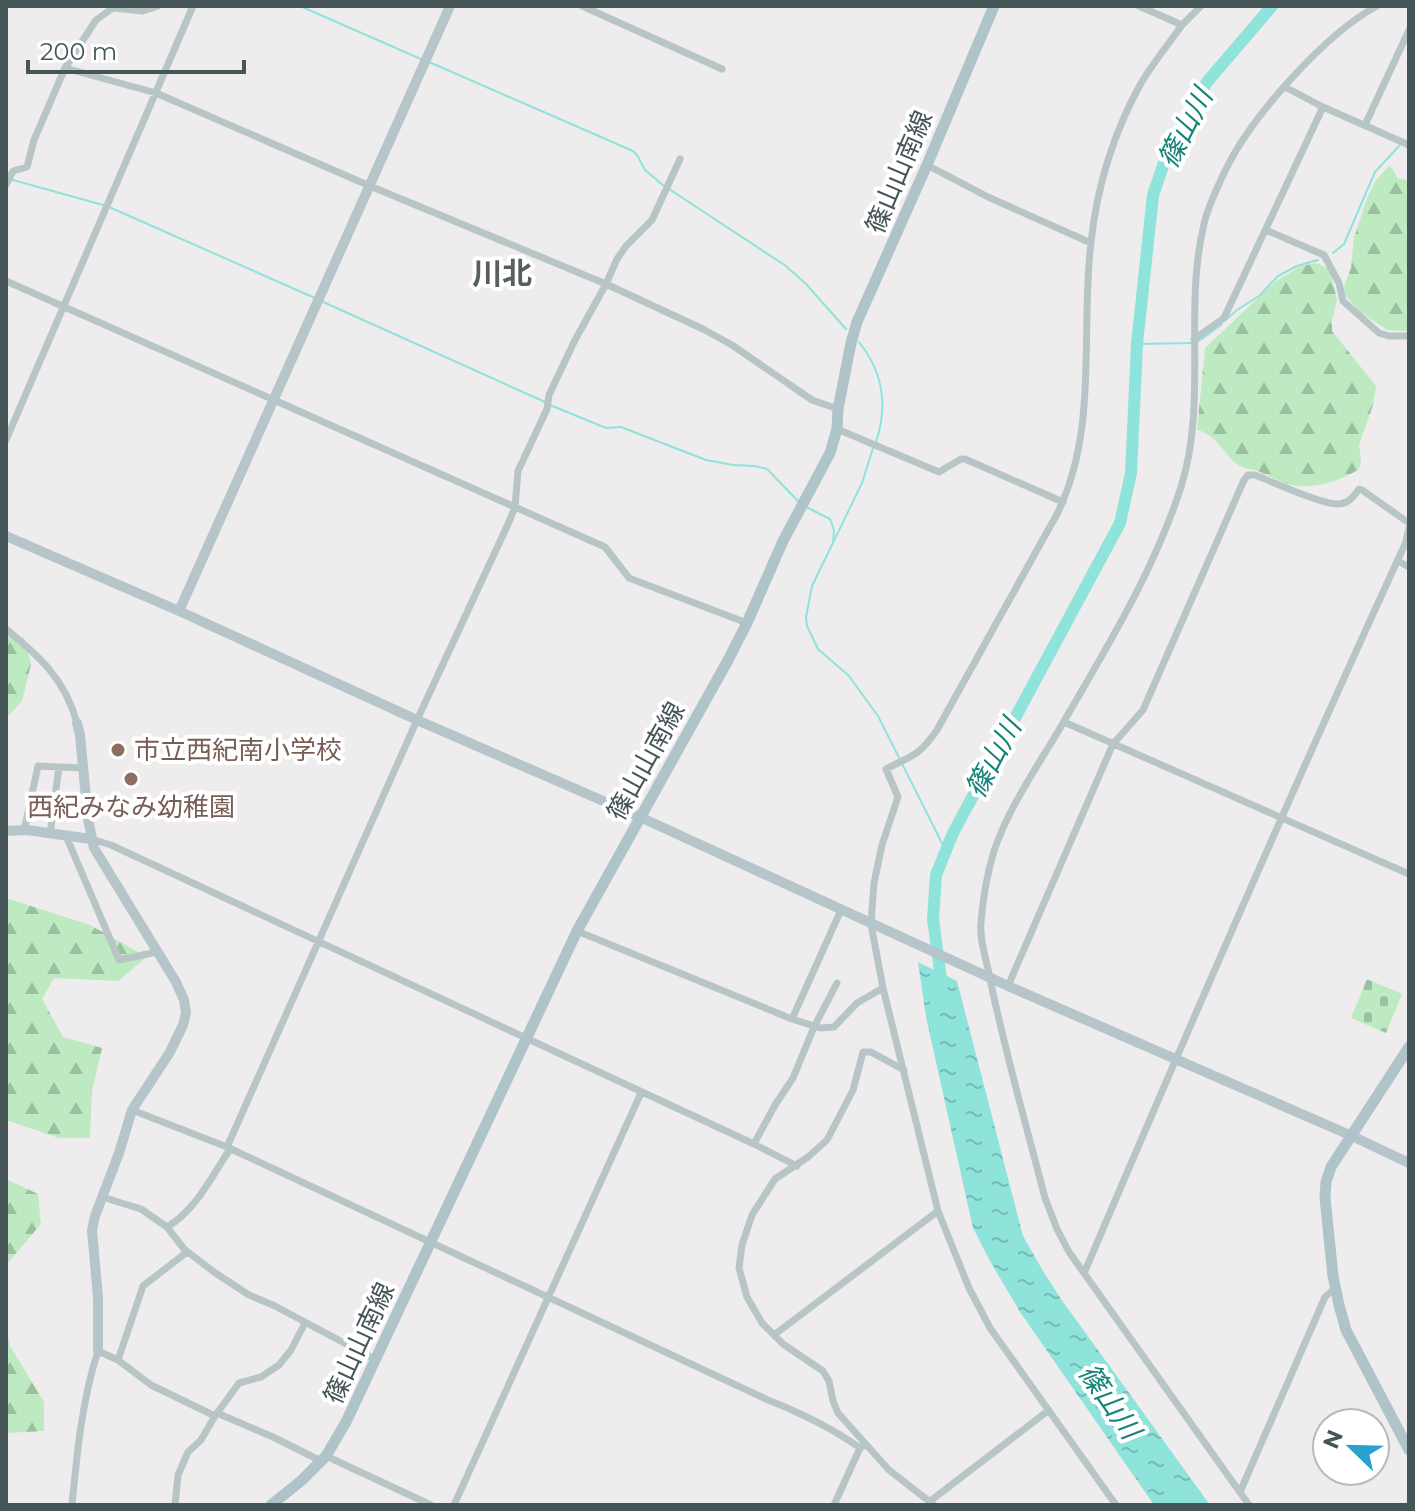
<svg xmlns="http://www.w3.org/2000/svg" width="1415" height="1511" viewBox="0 0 1415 1511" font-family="Montserrat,'Noto Sans JP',sans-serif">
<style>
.forest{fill:url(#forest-firs)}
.cemetery{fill:url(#cemetery-stones)}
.water{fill:url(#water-ripples)}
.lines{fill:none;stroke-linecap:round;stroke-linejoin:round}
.stream{stroke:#8ee3db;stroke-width:2}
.river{stroke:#8ee3db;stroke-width:12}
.street{stroke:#b8c5c7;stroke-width:7}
.secondary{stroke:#b6c5ca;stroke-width:10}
.primary{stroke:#aec4c9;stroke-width:11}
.education-dot{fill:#8d6e63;stroke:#fff;stroke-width:3}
.labels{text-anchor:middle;stroke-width:8;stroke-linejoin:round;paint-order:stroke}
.street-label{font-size:26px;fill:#465557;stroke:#fff}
.education-label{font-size:26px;fill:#785e54;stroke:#fff;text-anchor:start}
.water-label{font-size:28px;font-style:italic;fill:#17847a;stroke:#fff}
.quarter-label{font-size:30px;font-weight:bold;fill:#595f60;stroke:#fff}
</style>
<defs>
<pattern id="forest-firs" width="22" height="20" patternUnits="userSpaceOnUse" patternTransform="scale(2)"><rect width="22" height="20" fill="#bdeac1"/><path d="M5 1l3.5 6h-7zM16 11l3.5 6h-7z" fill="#9bc0a0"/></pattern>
<pattern id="cemetery-stones" width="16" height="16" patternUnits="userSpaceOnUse" patternTransform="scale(2)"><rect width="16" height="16" fill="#bdeac1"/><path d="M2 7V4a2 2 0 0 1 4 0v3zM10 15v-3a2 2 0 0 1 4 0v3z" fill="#9bc0a0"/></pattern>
<pattern id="water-ripples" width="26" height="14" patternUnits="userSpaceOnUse" patternTransform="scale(2)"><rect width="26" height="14" fill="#8ee3db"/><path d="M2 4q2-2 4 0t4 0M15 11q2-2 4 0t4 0" fill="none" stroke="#76bbb4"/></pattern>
</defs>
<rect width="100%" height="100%" fill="#efeced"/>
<!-- forest -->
<path class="forest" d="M1389,166L1393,169L1397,178L1409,181V331L1387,330L1359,311L1345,295L1344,286L1351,268L1354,238L1367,198L1376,180Z
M1317,263L1330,270L1337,300L1332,321V331L1376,386L1373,405L1359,445L1361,459L1359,469C1341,481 1310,491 1287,484C1277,481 1268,475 1258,471C1253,469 1245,469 1240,466C1224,456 1218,435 1197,430L1205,348L1276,281L1301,266Z
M6,637H24L31,664L22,701L6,718Z
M6,898L90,925L147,957L118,981L54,978L42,999L63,1037L102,1048L92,1091L90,1138H59L6,1120Z
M6,1179L38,1194L41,1224L8,1263L6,1274Z
M6,1326L10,1346L44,1402V1431L6,1433Z"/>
<!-- cemetery -->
<path class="cemetery" d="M1367,979L1402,994L1386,1033L1351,1018Z"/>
<!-- water -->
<path class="water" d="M918,962L957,981L1023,1236L1043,1271L1061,1299L1210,1505H1154L1020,1312L990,1261L973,1228L926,1017Z"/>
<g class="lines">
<!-- stream -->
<path class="stream" d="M300,6L423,60
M429,62L633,151L637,155L645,170L664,186
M13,180L103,205
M669,189L786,266L806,284L846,329
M109,207L315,298
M1333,253L1344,244L1375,172L1400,145
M321,301L545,402
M1227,319L1237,310L1259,296L1278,276L1297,266L1318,260
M1199,341L1222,324
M859,342C883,372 888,406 876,442
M1137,344L1192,343
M550,405L606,428L621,427L706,460L733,465L755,466L767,469L798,501
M873,448L862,483L812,586L806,617L807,626L818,649L849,676L878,716L946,851
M806,507L830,519L834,530L833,544"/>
<!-- river -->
<path class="river" d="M942,986L933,919L936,875L953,833L1120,523L1131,473L1137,344L1153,195L1168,151L1207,82L1272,6"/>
<!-- street -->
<path class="street" d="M582,6L722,69
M1182,25L1201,6
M65,68L156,93L370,186L606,284L703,329L732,345L812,400L838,409
M1285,87L1323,107L1409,145
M1365,125L1409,30
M927,165L988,197L1091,243
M6,185L13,171L27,167L34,140L65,68L96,20L113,8L143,11L158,6
M1266,230L1324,255L1339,283L1343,301L1379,333L1389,336H1409
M6,281L605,547L629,578L747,623
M1194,339L1224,318L1323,107
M837,429L939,472L961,459H965L1063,502
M6,440L193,6
M1398,561L1409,567
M6,629C40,657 65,679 77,723
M1064,722L1409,874
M24,831L38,766L83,768
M50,834L59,767
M66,836L119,960L157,952
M91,839L111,845L754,1144L797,1166
M577,931L792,1019L820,1028L834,1027L857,1003L883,988
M1008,986L1113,744L1143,710L1244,480L1248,475H1255C1273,482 1322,505 1339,504C1349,503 1354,496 1359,489L1362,490L1409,523
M792,1019L841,910
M904,1070L871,1052H863L853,1090L827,1140L808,1157L775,1179L752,1215L742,1245L739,1268L747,1297L762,1323L783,1344L823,1371L829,1381L833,1401L838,1413L889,1470L934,1505
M132,1110L227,1147L768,1400C801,1413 832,1428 860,1448
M754,1144L775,1105L793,1078L814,1027L837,983
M227,1147L417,720L509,522L515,507L518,471L547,409L549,395L575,340L606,284L617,259L626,246L652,220L680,159
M102,1197L141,1209L167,1227L184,1249L214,1272L249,1295L275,1306L376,1360
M167,1227C196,1210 212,1176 230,1149
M1085,1271C1189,1027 1295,783 1406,542L1409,528
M774,1335L938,1211
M118,1360L143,1286L187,1252
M217,1413L273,1437L321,1461
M326,1456L431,1505
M1240,1492L1325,1297L1335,1288
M929,1502L1049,1410
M72,1505C77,1453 82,1400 98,1351L118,1360L151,1385L215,1416
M175,1505L178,1475L188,1452L201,1440L215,1416L239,1383L261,1377L279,1365L291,1350L305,1323
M454,1505L641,1093
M834,1505L860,1448L863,1446
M1116,1505L990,1328L969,1288L938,1211L883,988L871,924L874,883L882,845L898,797L886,769C913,755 919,756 937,730L1057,514C1099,429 1080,333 1091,242C1097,188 1113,134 1140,85C1152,64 1168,45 1182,25L1139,6
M1249,1505L1069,1252L1057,1229L1045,1198C1026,1124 1004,1049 989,974C986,958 979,938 981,922C983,898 987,874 994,851C1009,806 1040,763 1063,723C1107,647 1154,571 1181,487C1208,402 1183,310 1204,224C1208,206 1218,186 1226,169C1252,116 1325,34 1377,6"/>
<!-- secondary -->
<path class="secondary" d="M6,536L179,611L417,720L640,817L1008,986L1352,1136L1409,1163
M179,611L450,6
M77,723L80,735L88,819L94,848L176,982L184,1000L186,1013L183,1025L170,1052L132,1110L119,1153L95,1216L92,1230L98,1298V1351
M6,831L27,830L91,839"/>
<!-- primary -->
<path class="primary" d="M1409,1047L1331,1167L1326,1182L1325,1198L1333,1276L1339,1305L1346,1330L1409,1450
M271,1505L301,1481L326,1456L346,1422L577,931L727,662L747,623L783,541L830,453L837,429L838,409L851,343L857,322L927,165L994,6"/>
</g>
<!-- markers -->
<g class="education-dot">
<circle cx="118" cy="750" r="8"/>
<circle cx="131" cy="779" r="8"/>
</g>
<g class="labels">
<!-- street labels -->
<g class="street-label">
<text transform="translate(899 172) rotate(-67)" y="9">篠山山南線</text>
<text transform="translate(646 761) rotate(-61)" y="9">篠山山南線</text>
<text transform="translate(359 1343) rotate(-65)" y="9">篠山山南線</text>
</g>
<!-- education labels -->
<g class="education-label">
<text x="134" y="759">市立西紀南小学校</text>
<text x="131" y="816" text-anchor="middle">西紀みなみ幼稚園</text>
</g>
<!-- water labels -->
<g class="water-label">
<text transform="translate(1185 128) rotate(-63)" y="10">篠山川</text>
<text transform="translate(993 758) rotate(-62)" y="10">篠山川</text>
<text transform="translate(1110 1401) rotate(55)" y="10">篠山川</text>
</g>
<!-- quarter labels -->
<g class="quarter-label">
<text x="502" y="284">川北</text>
</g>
</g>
<!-- border -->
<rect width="1415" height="1511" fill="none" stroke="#465557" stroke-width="16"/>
<!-- north arrow -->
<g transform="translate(1351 1447) rotate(293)"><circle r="38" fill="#ffffff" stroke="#b5bbbc" stroke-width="2"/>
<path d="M0-6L14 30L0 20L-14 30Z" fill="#28a2cc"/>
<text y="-12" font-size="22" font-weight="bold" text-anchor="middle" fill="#465557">N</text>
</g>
<!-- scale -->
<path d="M28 60v12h216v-12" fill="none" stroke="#465557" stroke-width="4"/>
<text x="40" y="60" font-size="24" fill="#465557" stroke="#ffffff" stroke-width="6" paint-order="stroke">200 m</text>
</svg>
